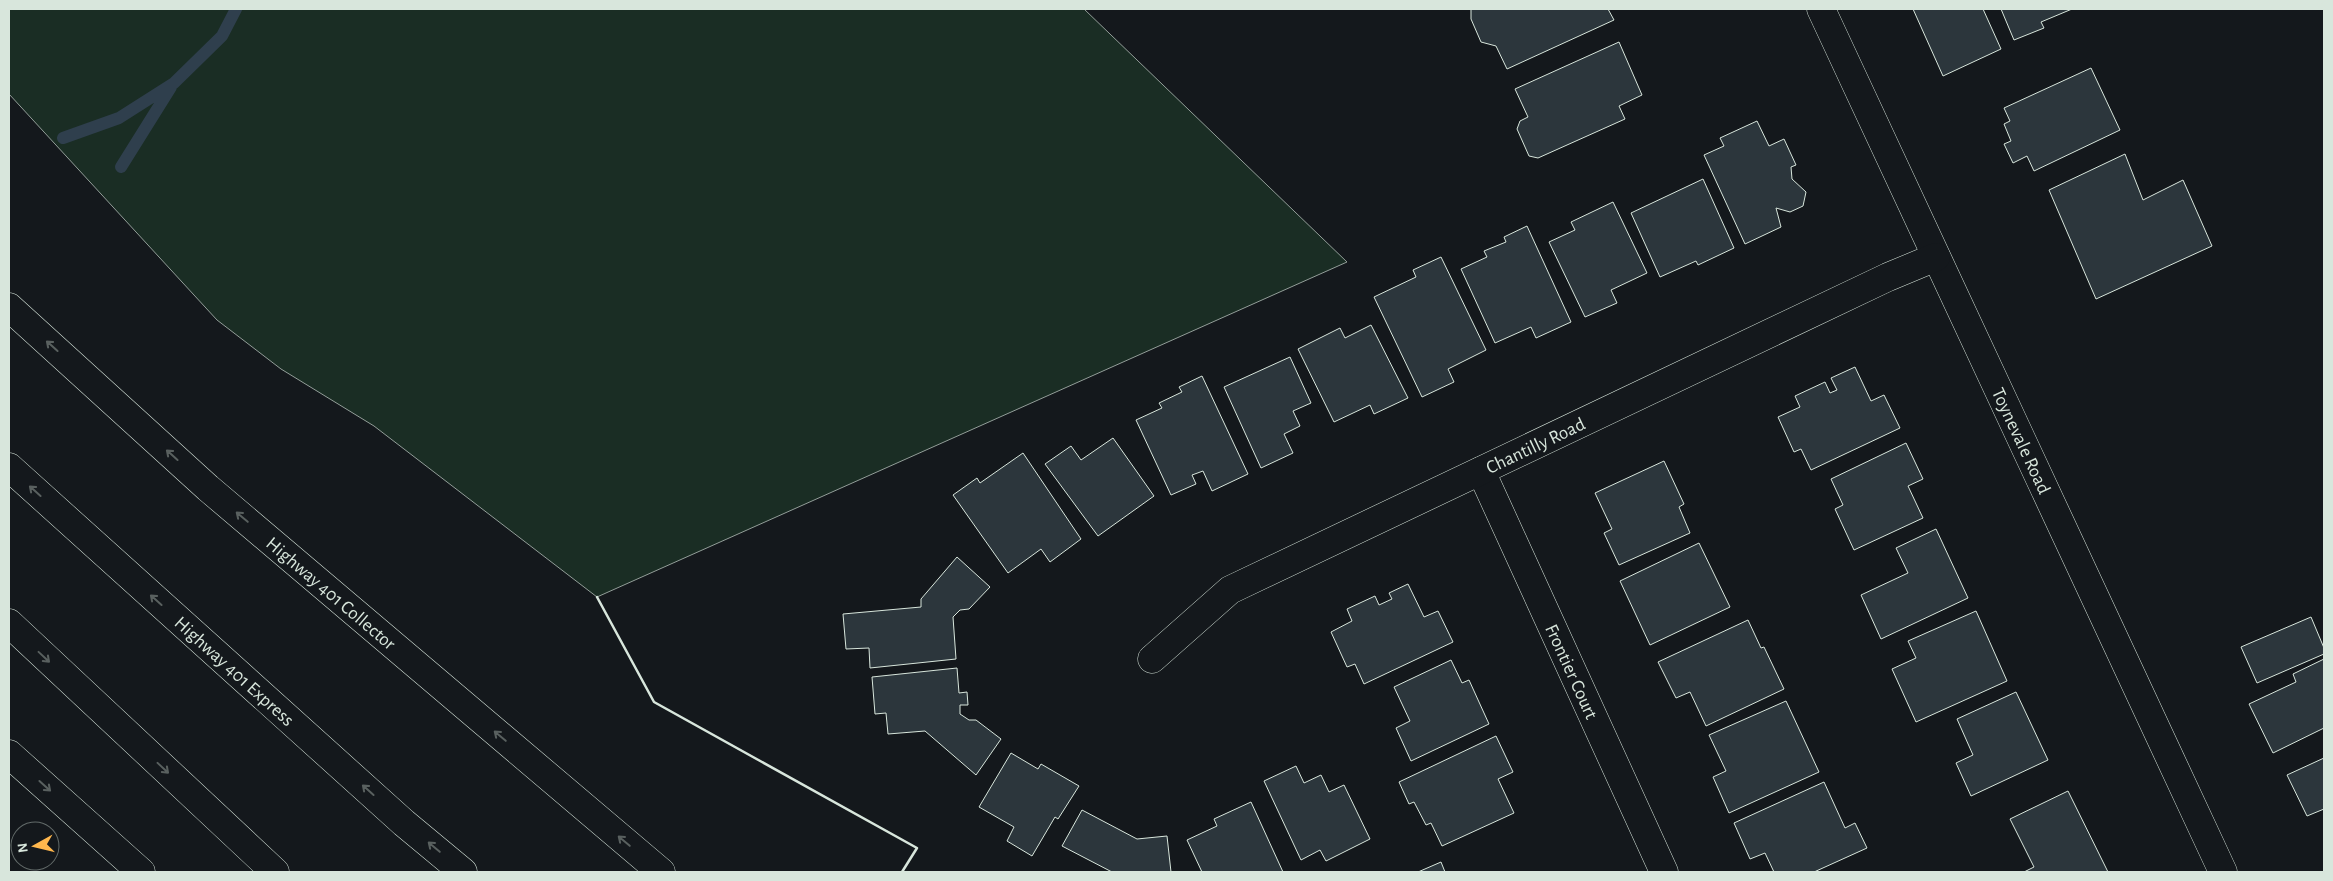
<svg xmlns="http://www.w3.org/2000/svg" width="2333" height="881" viewBox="0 0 2333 881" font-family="'Alegreya Sans',sans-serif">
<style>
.green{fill:#1a2d24;stroke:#939e99}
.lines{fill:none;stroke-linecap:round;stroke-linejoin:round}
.stream{stroke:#2f3f4d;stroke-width:12}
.building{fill:#2c363c;stroke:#d8e6dc}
.minor-casing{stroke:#d8e6dc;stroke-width:29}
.motorway-casing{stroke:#d8e6dc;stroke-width:29}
.minor{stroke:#14181c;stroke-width:28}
.motorway{stroke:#14181c;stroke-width:28}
.wall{stroke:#d8e6dc;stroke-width:2.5}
.oneway{stroke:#59605f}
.labels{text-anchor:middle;stroke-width:4;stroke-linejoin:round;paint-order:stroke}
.street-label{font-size:19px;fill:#d8e6dc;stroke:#14181c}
</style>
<rect width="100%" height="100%" fill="#14181c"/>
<!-- green -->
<path class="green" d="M9,9H1084L1347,262L597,597L374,426L281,369L217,320L9,94Z"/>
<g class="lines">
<!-- stream -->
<path class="stream" d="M63,138L119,118L174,83L222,36L236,9
M121,167L171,87"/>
</g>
<!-- building -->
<path class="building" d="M1471,9H1608L1614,20L1507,69L1496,46L1481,42L1471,19Z
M1913,9H1983L2001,49L1943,76Z
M2001,9H2072L2041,22L2044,28L2014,40Z
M1619,42L1642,95L1619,106L1625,119L1538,158L1529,156L1517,129L1520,121L1528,117L1515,89Z
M2091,68L2120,130L2034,171L2027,156L2013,163L2004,144L2011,141L2004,124L2010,121L2004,108Z
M1757,121L1769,146L1784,139L1796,165L1791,167L1792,179L1806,192L1803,206L1790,212L1776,208L1781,227L1745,244L1704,155L1724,146L1720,138Z
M2125,154L2143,200L2183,180L2212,246L2096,299L2049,190Z
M1703,179L1734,248L1698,265L1696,261L1660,277L1631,213Z
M1613,202L1647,273L1611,290L1617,303L1585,317L1549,242L1575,230L1571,222Z
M1527,226L1571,322L1536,338L1531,327L1495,343L1461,269L1487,257L1484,251L1506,242L1504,237Z
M1441,257L1486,350L1448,369L1454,382L1422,397L1374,297L1416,277L1413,270Z
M1371,325L1408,398L1374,414L1370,405L1334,422L1298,349L1340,328L1345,338Z
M1290,357L1311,403L1293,411L1300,426L1284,434L1293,453L1261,468L1224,387Z
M1855,367L1871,401L1884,395L1900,428L1811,470L1801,449L1794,452L1778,417L1800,407L1795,396L1825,382L1830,393L1837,390L1831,378Z
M1202,376L1248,474L1212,491L1203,471L1192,475L1196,484L1171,495L1136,420L1162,408L1159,403L1182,392L1179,387Z
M1113,438L1154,496L1098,536L1045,464L1071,446L1081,460Z
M1906,443L1923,479L1908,486L1923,518L1854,550L1835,509L1843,505L1831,479Z
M1023,453L1081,539L1050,562L1041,549L1008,573L953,495L977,478L980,483Z
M1664,461L1684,504L1679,507L1690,533L1619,565L1604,533L1612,529L1595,493Z
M1936,529L1968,598L1881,639L1861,595L1908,573L1896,548Z
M1699,543L1730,607L1650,645L1620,581Z
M957,557L990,587L969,609L960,610L953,617L956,659L870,668L869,648L846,649L843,614L921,607V599Z
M1408,584L1424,617L1438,611L1453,642L1364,684L1355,664L1347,667L1331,632L1352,621L1347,609L1375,596L1379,605L1392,599L1389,593Z
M1976,611L2007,681L1916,722L1892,669L1916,658L1908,641Z
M2311,617L2324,648V654L2257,683L2241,647Z
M1748,620L1761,648L1764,647L1784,689L1706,726L1690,692L1676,698L1658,662Z
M2324,659V728L2273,753L2249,704L2296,682L2293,674Z
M1451,660L1462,683L1469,680L1489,724L1411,761L1396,728L1410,721L1394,687Z
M957,668L959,693L967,692L968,705H960V714L969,720H976L1001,739L976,775L925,731L888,734L886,713L875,714L872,677Z
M2016,692L2048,760L1971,796L1956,763L1973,755L1957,719Z
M1786,701L1819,772L1729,813L1713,777L1726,771L1709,735Z
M1496,736L1513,772L1498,779L1514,813L1442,846L1431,823L1426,825L1414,802L1409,804L1399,782Z
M1011,753L1038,769L1041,764L1079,786L1058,819L1055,817L1032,856L1007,841L1014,827L979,807Z
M2324,758V809L2307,816L2287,775Z
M1296,766L1304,783L1321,775L1329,792L1344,785L1370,839L1326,861L1320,850L1301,860L1264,781Z
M1824,782L1845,828L1855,823L1867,848L1814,872H1774L1765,853L1750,859L1734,823Z
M2068,791L2108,872H2024L2034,867L2010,819Z
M1251,802L1283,872H1202L1187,840L1217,826L1214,819Z
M1082,810L1137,839L1167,836L1171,872H1112L1062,846Z
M1441,862L1445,872H1418Z"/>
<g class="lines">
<!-- minor casing -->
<g class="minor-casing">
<g id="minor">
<path id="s1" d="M1821,9L2223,872"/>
<path id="s2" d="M1481,471L1664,872"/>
<path id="s3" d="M1152,659L1230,590L1888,277L1936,257"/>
</g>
</g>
<!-- motorway casing -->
<g class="motorway-casing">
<g id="motorway">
<path id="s4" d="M9,307L208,488L661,872"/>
<path id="s5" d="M9,467L404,823L463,872"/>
<path d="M9,623L275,872"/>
<path d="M9,754L141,872"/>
</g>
</g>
<!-- minor -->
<use href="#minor" class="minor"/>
<!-- motorway -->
<use href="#motorway" class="motorway"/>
<!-- wall -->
<path class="wall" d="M597,597L654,702L917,848L902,872"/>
</g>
<!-- one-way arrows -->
<defs><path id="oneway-shaft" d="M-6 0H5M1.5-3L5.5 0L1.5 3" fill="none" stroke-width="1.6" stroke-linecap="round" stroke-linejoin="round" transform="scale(1.25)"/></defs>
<g class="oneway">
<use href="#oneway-shaft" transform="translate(52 346) rotate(-138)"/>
<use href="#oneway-shaft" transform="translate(172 455) rotate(-138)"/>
<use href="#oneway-shaft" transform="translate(35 491) rotate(-138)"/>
<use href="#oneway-shaft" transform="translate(242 517) rotate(-140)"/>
<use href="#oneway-shaft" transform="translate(156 600) rotate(-138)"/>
<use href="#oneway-shaft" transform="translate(44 657) rotate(43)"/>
<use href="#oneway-shaft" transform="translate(500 736) rotate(-140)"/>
<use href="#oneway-shaft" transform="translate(163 768) rotate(43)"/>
<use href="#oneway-shaft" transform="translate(45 786) rotate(42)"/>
<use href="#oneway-shaft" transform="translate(368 790) rotate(-138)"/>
<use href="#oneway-shaft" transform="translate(624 841) rotate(-140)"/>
<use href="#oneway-shaft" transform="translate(434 847) rotate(-140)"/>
</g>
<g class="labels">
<!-- street labels -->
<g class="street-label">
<text dy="7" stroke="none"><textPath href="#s1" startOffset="476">Toynevale Road</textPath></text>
<text dy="7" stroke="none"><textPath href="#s3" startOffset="442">Chantilly Road</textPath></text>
<text dy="7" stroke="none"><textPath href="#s4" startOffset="431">Highway 401 Collector</textPath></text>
<text dy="7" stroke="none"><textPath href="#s5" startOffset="304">Highway 401 Express</textPath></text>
<text dy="7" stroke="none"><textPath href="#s2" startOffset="220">Frontier Court</textPath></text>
</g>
</g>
<!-- border -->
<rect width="2333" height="881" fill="none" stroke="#d8e6dc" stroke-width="20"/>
<!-- north arrow -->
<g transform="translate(35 846) rotate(262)"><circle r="24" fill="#14181c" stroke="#626a69"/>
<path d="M0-4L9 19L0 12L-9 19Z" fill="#ffb74d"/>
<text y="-8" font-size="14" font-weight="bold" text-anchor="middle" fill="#d8e6dc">N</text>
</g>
</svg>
